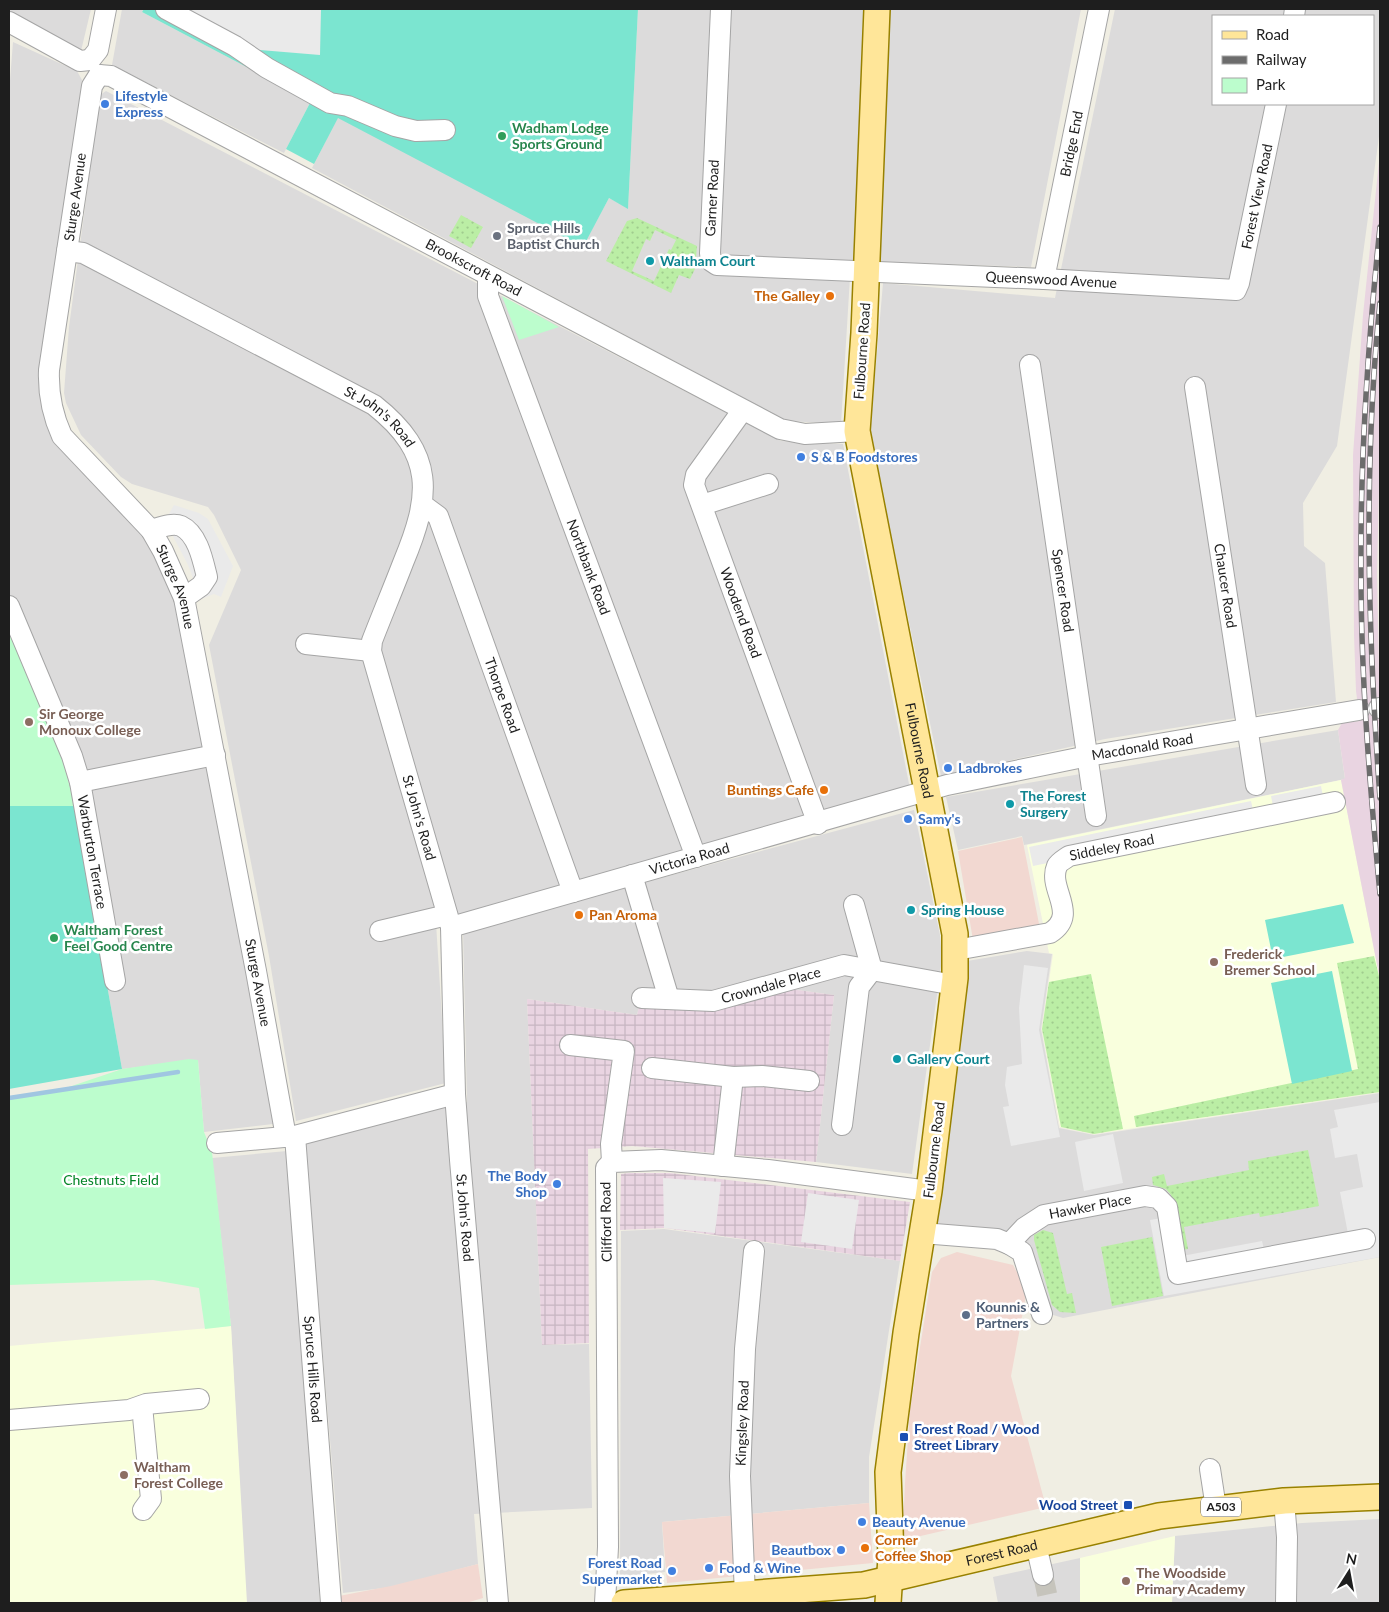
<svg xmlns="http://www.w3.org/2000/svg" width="1389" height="1612" viewBox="0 0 1389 1612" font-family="Lato,sans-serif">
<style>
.residential{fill:#dcdbdb;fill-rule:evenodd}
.commercial{fill:#f2d8d1}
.industrial{fill:url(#industrial-grid)}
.education{fill:#f9ffdd}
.railway{fill:#e9d4e1}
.grass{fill:url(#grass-dots);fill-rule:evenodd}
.park{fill:#bcfdcd}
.pitch{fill:#7be5d0}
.parking{fill:#eaeaea}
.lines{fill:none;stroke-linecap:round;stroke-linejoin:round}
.stream{stroke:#a0c6e1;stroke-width:4.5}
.minor-tunnel{stroke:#c6c4bc;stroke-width:20;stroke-dasharray:20 10;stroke-linecap:butt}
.minor-casing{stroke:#a5a5a5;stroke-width:22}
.major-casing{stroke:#988100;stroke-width:28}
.minor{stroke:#fff;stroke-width:20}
.major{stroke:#ffe699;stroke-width:25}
.rail-casing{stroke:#6c6c6c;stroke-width:5.5}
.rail{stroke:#fff;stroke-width:4;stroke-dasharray:11;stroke-linecap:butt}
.shop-dot{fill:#3f7fe0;stroke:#fff;stroke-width:2}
.leisure-dot{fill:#2e9e5b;stroke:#fff;stroke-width:2}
.worship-dot{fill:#6b7280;stroke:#fff;stroke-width:2}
.culture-dot{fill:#0f9aa8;stroke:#fff;stroke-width:2}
.food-dot{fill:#e8710a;stroke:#fff;stroke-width:2}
.education-dot{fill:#8d6e63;stroke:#fff;stroke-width:2}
.service-dot{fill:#5c6f8a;stroke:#fff;stroke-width:2}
.transit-dot{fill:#1a4fb4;stroke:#fff;stroke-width:2}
.labels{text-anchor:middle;stroke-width:5;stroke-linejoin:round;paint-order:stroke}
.shield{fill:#fff;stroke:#626262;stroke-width:1}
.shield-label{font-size:12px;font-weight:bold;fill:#1e1e1e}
.shop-label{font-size:14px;font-weight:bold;fill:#366cbe;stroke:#fff;text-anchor:start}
.leisure-label{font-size:14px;font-weight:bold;fill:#27864d;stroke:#fff;text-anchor:start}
.street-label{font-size:14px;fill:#1e1e1e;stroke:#fff}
.worship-label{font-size:14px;font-weight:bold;fill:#5b616d;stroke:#fff;text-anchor:start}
.culture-label{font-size:14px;font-weight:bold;fill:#0d838f;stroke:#fff;text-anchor:start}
.food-label{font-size:14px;font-weight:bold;fill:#c56008;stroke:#fff;text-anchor:end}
.education-label{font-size:14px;font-weight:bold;fill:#785e54;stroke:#fff;text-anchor:start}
.park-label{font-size:14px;fill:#038426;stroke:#fff}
.service-label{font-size:14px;font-weight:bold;fill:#4e5e75;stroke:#fff;text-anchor:start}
.transit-label{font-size:14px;font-weight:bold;fill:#164399;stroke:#fff;text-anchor:start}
</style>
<defs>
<pattern id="industrial-grid" width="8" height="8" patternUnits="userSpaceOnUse" patternTransform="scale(1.25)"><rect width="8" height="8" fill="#e9d4e1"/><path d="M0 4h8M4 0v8" fill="none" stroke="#c7b6c1"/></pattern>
<pattern id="grass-dots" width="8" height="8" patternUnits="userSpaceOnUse" patternTransform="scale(1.25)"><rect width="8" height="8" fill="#bbeea5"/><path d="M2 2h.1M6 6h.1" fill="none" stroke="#a0cc8e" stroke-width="1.8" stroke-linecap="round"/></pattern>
</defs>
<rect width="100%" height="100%" fill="#f0eee3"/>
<!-- residential -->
<path class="residential" d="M9,9H91L81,51L9,13Z
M122,9H144L142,12L311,101L284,153L112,65Z
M638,9H1081L1031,267L851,261L841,424L787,421L312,168L338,117L583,246L609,198L628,208Z
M1115,9H1380V129L1337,446L1303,503L1304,546L1325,563L1336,702L1105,739L941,776L870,434L883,283L1055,298ZM1213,16H1373V104H1213Z
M13,42L77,71L82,80L42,362V389L120,507L153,548L176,601L246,962L273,1124L204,1132L198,1060L122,1069L75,806L9,630V93Z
M106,91L781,441L843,444L910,789L436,923L446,1083L296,1121L269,956L209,645L241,570L214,515L208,507L132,484L121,477L81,435L66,403L64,393L69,327L100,95Z
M1338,730L1345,779L1024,845L1022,836L958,850L946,797Z
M914,810L940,935L942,959L912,1174L816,1162L834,995L790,989L715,1011L639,1007L637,1015L527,999L542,1345L589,1344L592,1508L474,1514L478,1564L392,1587L343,1593L305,1144L467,1102L463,931Z
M1027,951L1052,954L1041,1029L1059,1128L1094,1135L1380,1093V1257L1063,1318L1037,1310L1020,1252L935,1230L967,961Z
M287,1151L320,1603H246L231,1326L212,1158Z
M664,1229L900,1261L869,1457V1503L662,1522L665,1572L620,1577L621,1231Z
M1380,1519V1603H1172L1175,1536L1302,1523Z
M1080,1558V1603H998L993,1577Z"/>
<!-- commercial -->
<path class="commercial" d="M1022,837L1040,929L973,940L958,851Z
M957,1252L1013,1265L1027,1290L1011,1376L1046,1507L912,1538L906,1537L903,1531L905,1483L910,1410L932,1272L941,1258Z
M869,1503L873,1563L667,1583L662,1522Z
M478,1564L483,1598L466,1603H339V1596L391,1586Z"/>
<!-- industrial -->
<path class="industrial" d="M790,989L834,995L816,1162L632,1146L588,1149L589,1343L542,1345L527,999L637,1015L639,1007L715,1011Z
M629,1173H670L910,1202L900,1261L665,1228L620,1230L621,1174Z"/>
<!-- education -->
<path class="education" d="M1341,780L1380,980V1092L1094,1134L1060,1127L1042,1029L1053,954L1049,953L1027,845Z
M231,1326L247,1603H9V1346Z
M1175,1536L1172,1603H1080V1558Z"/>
<!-- railway -->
<path class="railway" d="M1380,152V442L1377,574L1380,718V980L1341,780L1345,778L1338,730L1342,723L1360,721L1356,691L1354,635L1353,455L1363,315Z"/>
<!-- grass -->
<path class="grass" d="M461,215L483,227L471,248L449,236Z
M637,218L697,246L695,269L690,279L679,275L671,293L606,261L627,221ZM655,230L676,240L671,250L669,249L654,281L632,271L646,239L650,241Z
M1374,956L1380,980V1092L1136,1127L1134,1116L1358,1069L1337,963Z
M1091,974L1123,1129L1094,1134L1061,1127L1042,1029L1049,982Z
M1308,1150L1319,1206L1260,1217L1259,1213L1184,1227L1188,1249L1182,1250L1171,1195L1166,1189L1153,1185L1152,1177L1164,1174L1167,1186L1249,1170L1248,1161Z
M1043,1230L1053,1233L1067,1294L1072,1293L1076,1313L1060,1312L1052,1305L1034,1240V1235Z
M1152,1237L1163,1296L1112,1306L1101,1247Z"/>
<!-- park -->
<path class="park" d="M502,296L559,327L519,340Z
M9,633L57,740L75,806H9Z
M189,1059L198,1060L204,1132L212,1152L231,1326L205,1329L199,1288L153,1280L9,1285V1098L54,1092L122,1069Z"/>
<!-- pitch -->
<path class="pitch" d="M144,9H638L628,209L609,198L583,247L338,118L314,164L286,149L311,101L142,12Z
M9,806H75L122,1069L9,1089Z
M1343,904L1354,943L1273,959L1265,920Z
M1332,971L1352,1071L1292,1084L1271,983Z"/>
<!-- parking -->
<path class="parking" d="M158,9H321L320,55L224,47Z
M174,505L199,513L208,519L233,566L221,597L214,594L201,599L188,565L165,521Z
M1321,786L1325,806L1033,866L1029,847L1251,801L1253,810L1273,806L1271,796Z
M1024,965L1048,968L1039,1030L1060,1137L1011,1146L1003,1107L1009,1106L1005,1085L1007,1067L1022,1064L1019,1008Z
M1380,1102V1257L1164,1296L1150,1220L1174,1216L1182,1256L1262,1241L1265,1254L1349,1239L1340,1192L1363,1187L1357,1154L1335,1158L1330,1129L1338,1127L1334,1110Z
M1113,1134L1123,1183L1084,1191L1075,1142Z
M663,1178L721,1182L715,1233L664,1228Z
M808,1193L859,1200L852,1249L801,1242Z"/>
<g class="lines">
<!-- stream -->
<path class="stream" d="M9,1098L178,1072"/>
<!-- minor-tunnel -->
<path class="minor-tunnel" d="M1043,1575L1049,1603"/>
<!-- minor casing -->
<g class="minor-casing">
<g id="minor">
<path d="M166,9L235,46L267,68L330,103L348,106L395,126L416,131L445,130"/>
<path id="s1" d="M721,9L710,253L711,261L717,265L1044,279L1236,290L1239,283L1276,104"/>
<path d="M1294,16L1295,9"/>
<path d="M9,22L80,61L90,60"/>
<path d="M90,60L98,50L106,9"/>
<path id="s2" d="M99,75L92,86L49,370C48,394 52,414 62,436L151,530L163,551L184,598L256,971L286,1137"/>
<path id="s3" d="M99,75L111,76L780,429L805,434L857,431"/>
<path id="s4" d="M67,251L83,253L374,405C436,454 431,496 403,563C393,589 382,615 372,641L371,651L451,927L455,1094L460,1160L498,1603"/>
<path id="s5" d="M488,276V296L696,857"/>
<path id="s6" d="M1044,279L1099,9"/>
<path id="s7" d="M1030,365L1096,816"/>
<path id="s8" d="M1195,387L1256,785"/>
<path id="s9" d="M742,411L696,475L694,485L818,824"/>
<path id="s10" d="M423,505L438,516L573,892"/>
<path d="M702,505L768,484"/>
<path d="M151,530C159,528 172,522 181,526C198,534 203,561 207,577L201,586L184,598"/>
<path id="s11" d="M9,606L72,756L80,782L115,981"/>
<path d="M306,644L371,651"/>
<path d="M1379,708H1380"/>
<path d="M80,782L215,755"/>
<path d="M632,875L669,999"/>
<path id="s12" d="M451,927L947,785L1088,756L1359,710"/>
<path d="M380,931L447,915"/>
<path id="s13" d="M956,950L1050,933C1080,914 1047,889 1057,866C1059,862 1065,859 1069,856L1335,802"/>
<path id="s14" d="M642,998L713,1001L844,965L954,985"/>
<path d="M570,1045L624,1051L611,1144L612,1162"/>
<path d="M652,1068L733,1077L762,1076L809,1081"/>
<path d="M842,1125L859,987L872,970L854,905"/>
<path id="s15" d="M295,1136L331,1603"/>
<path d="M217,1143L295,1136L455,1094"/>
<path d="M723,1166L733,1077"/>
<path id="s16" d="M922,1233L997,1239L1009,1244L1024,1228L1044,1215L1145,1196L1158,1198L1167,1207L1178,1274L1365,1239"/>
<path d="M1009,1244L1022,1252L1042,1314"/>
<path d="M142,1406L151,1499L143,1510"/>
<path d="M9,1420L129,1410L146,1404L199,1399"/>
<path d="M1210,1469L1216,1508"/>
<path d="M1284,1501L1287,1537L1286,1603"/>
<path d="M1036,1545L1043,1575"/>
<path id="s17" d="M745,1595L740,1476L745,1349L754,1251"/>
<path d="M605,1603L608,1547L606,1168L612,1162L661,1160L768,1170L929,1191"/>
</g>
</g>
<!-- major casing -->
<g class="major-casing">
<g id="major">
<path id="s18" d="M877,9L864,333L857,431L955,934V978L929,1191L906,1333L888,1472L891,1557L888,1603"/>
<path id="s19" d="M624,1603L864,1585L1159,1516L1284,1501L1380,1497"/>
</g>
</g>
<!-- minor -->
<use href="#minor" class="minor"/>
<!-- major -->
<use href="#major" class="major"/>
<!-- rail casing -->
<g class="rail-casing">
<path id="rail" d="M1380,227C1368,342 1360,458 1361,574C1361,680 1370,787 1380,894
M1380,303C1363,467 1368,634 1380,798"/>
</g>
<!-- rail -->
<use href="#rail" class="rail"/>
</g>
<!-- markers -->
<g class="shop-dot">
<circle cx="105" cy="104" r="5"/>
<circle cx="801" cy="457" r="5"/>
<circle cx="948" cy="768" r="5"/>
<circle cx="908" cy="819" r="5"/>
<circle cx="557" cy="1184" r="5"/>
<circle cx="862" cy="1522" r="5"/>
<circle cx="841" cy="1550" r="5"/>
<circle cx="709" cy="1568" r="5"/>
<circle cx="672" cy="1571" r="5"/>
</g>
<g class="leisure-dot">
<circle cx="502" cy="136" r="5"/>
<circle cx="54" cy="938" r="5"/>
</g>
<circle class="worship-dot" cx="497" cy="236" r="5"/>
<g class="culture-dot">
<circle cx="650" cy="261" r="5"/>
<circle cx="1010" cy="804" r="5"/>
<circle cx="911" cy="910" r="5"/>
<circle cx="897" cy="1059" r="5"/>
</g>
<g class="food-dot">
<circle cx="830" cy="296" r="5"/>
<circle cx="824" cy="790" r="5"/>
<circle cx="579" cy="915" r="5"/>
<circle cx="865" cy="1548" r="5"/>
</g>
<g class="education-dot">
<circle cx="29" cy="722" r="5"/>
<circle cx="1214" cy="962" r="5"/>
<circle cx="124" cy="1475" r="5"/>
<circle cx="1126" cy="1581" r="5"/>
</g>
<circle class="service-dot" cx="966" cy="1315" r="5"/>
<g class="transit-dot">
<rect x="899" y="1432" width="10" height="10" rx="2.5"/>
<rect x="1123" y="1500" width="10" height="10" rx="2.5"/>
</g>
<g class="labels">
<!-- shield labels -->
<rect class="shield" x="1201" y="1497.5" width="40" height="19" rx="4"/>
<g class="shield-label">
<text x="1221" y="1511">A503</text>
</g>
<!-- shop labels -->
<g class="shop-label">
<text x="115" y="101">Lifestyle<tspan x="115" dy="16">Express</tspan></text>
<text x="811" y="462">S &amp; B Foodstores</text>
<text x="958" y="773">Ladbrokes</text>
<text x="918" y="824">Samy's</text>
<text x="547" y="1181" text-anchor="end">The Body<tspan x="547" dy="16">Shop</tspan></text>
<text x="872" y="1527">Beauty Avenue</text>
<text x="831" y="1555" text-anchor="end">Beautbox</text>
<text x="662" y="1568" text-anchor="end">Forest Road<tspan x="662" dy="16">Supermarket</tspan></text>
<text x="719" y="1573">Food &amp; Wine</text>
</g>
<!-- leisure labels -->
<g class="leisure-label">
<text x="512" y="133">Wadham Lodge<tspan x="512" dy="16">Sports Ground</tspan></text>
<text x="64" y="935">Waltham Forest<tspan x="64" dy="16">Feel Good Centre</tspan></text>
</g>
<!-- street labels -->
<g class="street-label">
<text dy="5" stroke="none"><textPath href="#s6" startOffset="138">Bridge End</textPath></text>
<text transform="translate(75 197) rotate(-82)" y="5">Sturge Avenue</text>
<text dy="5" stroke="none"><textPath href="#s1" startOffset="875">Forest View Road</textPath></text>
<text transform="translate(712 198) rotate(-87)" y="5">Garner Road</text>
<text dy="5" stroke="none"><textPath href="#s3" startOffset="422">Brookscroft Road</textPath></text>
<text dy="5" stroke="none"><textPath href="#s1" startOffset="594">Queenswood Avenue</textPath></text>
<text transform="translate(862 351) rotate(-86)" y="5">Fulbourne Road</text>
<text dy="5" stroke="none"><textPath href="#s4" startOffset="356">St John's Road</textPath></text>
<text dy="5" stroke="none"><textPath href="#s5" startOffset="309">Northbank Road</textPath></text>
<text dy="5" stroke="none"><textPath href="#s8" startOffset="201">Chaucer Road</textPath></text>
<text dy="5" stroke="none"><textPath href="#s2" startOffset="560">Sturge Avenue</textPath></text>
<text dy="5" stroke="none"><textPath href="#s7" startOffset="228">Spencer Road</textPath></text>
<text dy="5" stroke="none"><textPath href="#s9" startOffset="225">Woodend Road</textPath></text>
<text dy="5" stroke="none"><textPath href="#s10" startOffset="209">Thorpe Road</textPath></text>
<text dy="5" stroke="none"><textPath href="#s12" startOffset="715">Macdonald Road</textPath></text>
<text dy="5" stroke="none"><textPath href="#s18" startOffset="748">Fulbourne Road</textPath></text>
<text dy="5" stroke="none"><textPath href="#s4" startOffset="790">St John's Road</textPath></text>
<text dy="5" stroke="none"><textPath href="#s13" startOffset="228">Siddeley Road</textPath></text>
<text dy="5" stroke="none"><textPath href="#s11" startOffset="261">Warburton Terrace</textPath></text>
<text dy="5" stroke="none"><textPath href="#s12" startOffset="248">Victoria Road</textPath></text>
<text dy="5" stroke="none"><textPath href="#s2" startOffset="965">Sturge Avenue</textPath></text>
<text dy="5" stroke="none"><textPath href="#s14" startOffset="131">Crowndale Place</textPath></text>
<text transform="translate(934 1150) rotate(-83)" y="5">Fulbourne Road</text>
<text dy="5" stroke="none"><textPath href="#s16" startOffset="181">Hawker Place</textPath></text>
<text dy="5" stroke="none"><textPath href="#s4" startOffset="1195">St John's Road</textPath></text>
<text transform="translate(606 1222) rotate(-91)" y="5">Clifford Road</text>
<text dy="5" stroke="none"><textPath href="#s15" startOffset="234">Spruce Hills Road</textPath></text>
<text dy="5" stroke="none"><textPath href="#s17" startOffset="172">Kingsley Road</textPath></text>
<text dy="5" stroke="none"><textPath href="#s19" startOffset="382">Forest Road</textPath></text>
</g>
<!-- worship labels -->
<g class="worship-label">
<text x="507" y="233">Spruce Hills<tspan x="507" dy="16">Baptist Church</tspan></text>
</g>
<!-- culture labels -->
<g class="culture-label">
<text x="660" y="266">Waltham Court</text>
<text x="1020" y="801">The Forest<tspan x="1020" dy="16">Surgery</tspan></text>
<text x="921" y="915">Spring House</text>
<text x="907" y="1064">Gallery Court</text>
</g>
<!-- food labels -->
<g class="food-label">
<text x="820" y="301">The Galley</text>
<text x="814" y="795">Buntings Cafe</text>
<text x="589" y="920" text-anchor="start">Pan Aroma</text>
<text x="875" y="1545" text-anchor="start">Corner<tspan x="875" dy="16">Coffee Shop</tspan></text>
</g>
<!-- education labels -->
<g class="education-label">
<text x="39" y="719">Sir George<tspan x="39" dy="16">Monoux College</tspan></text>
<text x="1224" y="959">Frederick<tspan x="1224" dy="16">Bremer School</tspan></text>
<text x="134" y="1472">Waltham<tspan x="134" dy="16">Forest College</tspan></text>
<text x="1136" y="1578">The Woodside<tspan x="1136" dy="16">Primary Academy</tspan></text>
</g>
<!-- park labels -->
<g class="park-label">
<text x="111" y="1185">Chestnuts Field</text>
</g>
<!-- service labels -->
<g class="service-label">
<text x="976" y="1312">Kounnis &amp;<tspan x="976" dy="16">Partners</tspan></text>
</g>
<!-- transit labels -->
<g class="transit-label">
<text x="914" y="1434">Forest Road / Wood<tspan x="914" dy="16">Street Library</tspan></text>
<text x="1118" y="1510" text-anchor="end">Wood Street</text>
</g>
</g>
<!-- border -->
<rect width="1389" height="1612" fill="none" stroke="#1e1e1e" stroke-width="20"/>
<!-- legend -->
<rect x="1212" y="15" width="162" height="90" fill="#ffffff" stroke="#a5a5a5"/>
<rect x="1222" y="31" width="25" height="8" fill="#ffe699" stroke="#a5a5a5"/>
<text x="1256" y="40" font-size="15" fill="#1e1e1e">Road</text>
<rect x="1222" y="56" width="25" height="8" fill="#6c6c6c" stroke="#a5a5a5"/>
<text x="1256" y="65" font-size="15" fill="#1e1e1e">Railway</text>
<rect x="1222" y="78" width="25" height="15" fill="#bcfdcd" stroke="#a5a5a5"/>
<text x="1256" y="90" font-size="15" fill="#1e1e1e">Park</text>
<!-- north arrow -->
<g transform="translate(1349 1572) rotate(11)" stroke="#ffffff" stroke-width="4" paint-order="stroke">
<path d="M0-4L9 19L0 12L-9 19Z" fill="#1e1e1e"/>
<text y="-8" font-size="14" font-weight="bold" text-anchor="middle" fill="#1e1e1e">N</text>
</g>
</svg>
